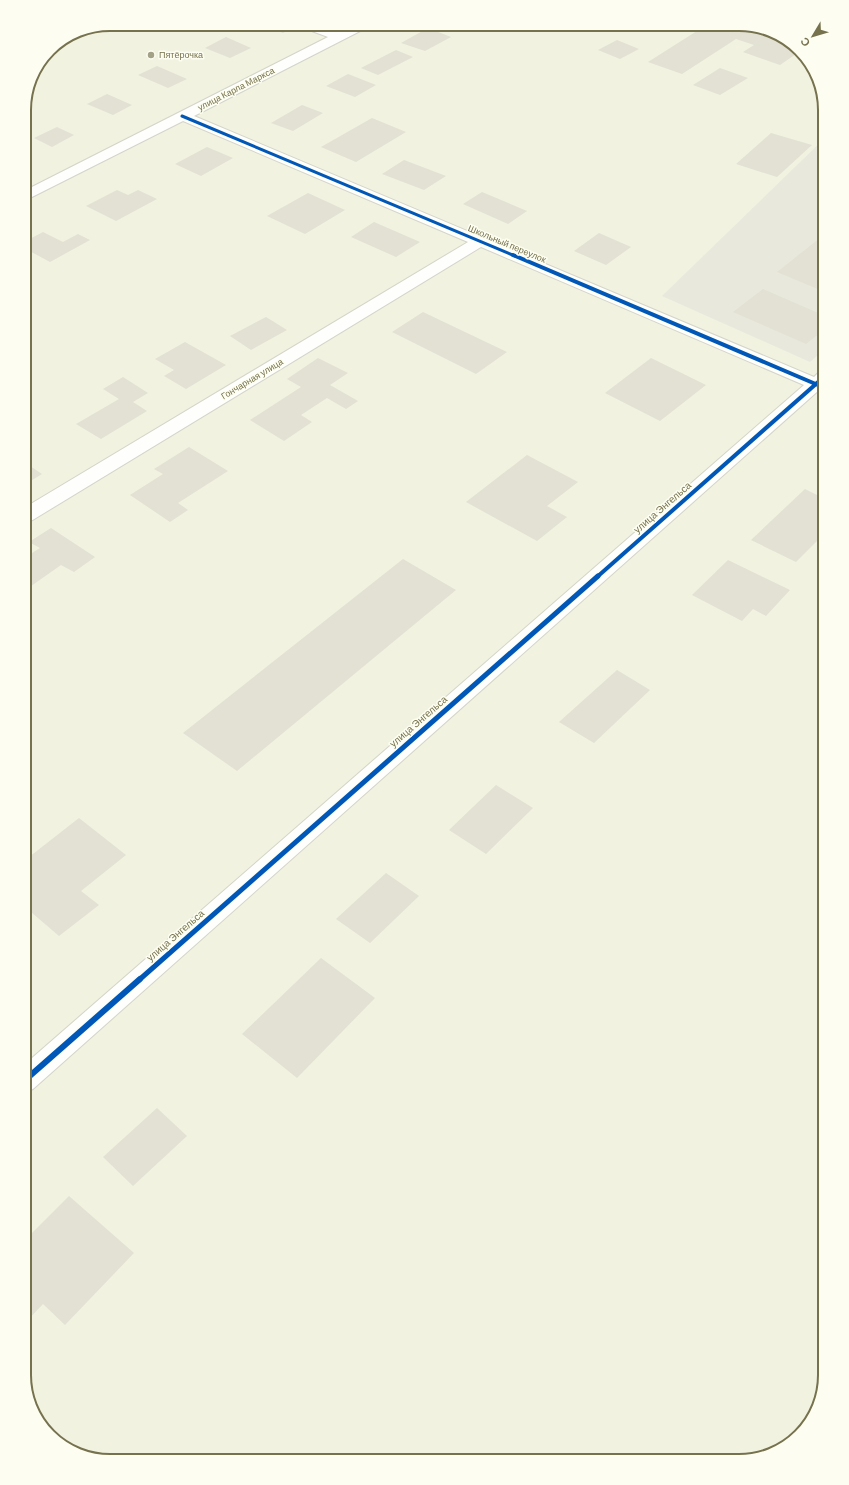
<svg xmlns="http://www.w3.org/2000/svg" width="849" height="1485" viewBox="0 0 849 1485" font-family="Barlow,sans-serif">
<style>
.residential{fill:#f1f2e0}
.industrial{fill:#e8e8dc}
.building{fill:#e2e1d3}
.lines{fill:none;stroke-linecap:round;stroke-linejoin:round}
.minor-casing{stroke:#d4d4c9;stroke-width:2}
.minor{fill:#fefefd;fill-rule:evenodd}
.cycleway-far3-casing{stroke:#fdfef1;stroke-width:4.5}
.cycleway-far2-casing{stroke:#fdfef1;stroke-width:6}
.cycleway-far1-casing{stroke:#fdfef1;stroke-width:8}
.cycleway-casing{stroke:#fdfef1;stroke-width:9}
.cycleway-far3{stroke:#0057b8;stroke-width:3}
.cycleway-far2{stroke:#0057b8;stroke-width:4}
.cycleway-far1{stroke:#0057b8;stroke-width:5}
.cycleway{stroke:#0057b8;stroke-width:6}
.poi-dot{fill:#a3a186;stroke:#fdfef1;stroke-width:1.5}
.labels{text-anchor:middle;stroke-width:3;stroke-linejoin:round;paint-order:stroke}
.far-poi-label{font-size:9px;fill:#76724e;stroke:#fdfef1;text-anchor:start}
.far-street-label{font-size:9px;fill:#76724e;stroke:#fdfef1}
.street-label{font-size:10px;fill:#76724e;stroke:#fdfef1}
.rim{fill:none;stroke:#76724e;stroke-width:2}
</style>
<rect width="100%" height="100%" fill="#f7f8ef"/>
<!-- residential -->
<path class="residential" d="M110,24H745L787,39L816,72L825,110V1376L811,1423L777,1452L739,1461H104L62,1447L33,1413L24,1375V104L31,77L49,49L77,30Z"/>
<!-- industrial -->
<path class="industrial" d="M825,138V349L810,362L662,296Z"/>
<!-- building -->
<path class="building" d="M259,24H300L283,33Z
M708,24H745L787,39L799,52L780,65L743,52L754,45L736,39L682,74L648,62Z
M428,28L451,37L425,51L401,43Z
M226,37L251,48L230,58L205,48Z
M617,40L639,49L620,59L598,50Z
M396,50L413,57L378,75L361,68Z
M157,66L187,79L168,88L138,75Z
M720,68L748,78L720,95L693,85Z
M348,74L376,85L355,97L326,86Z
M107,94L132,105L113,115L87,104Z
M302,105L323,113L293,131L271,123Z
M372,118L406,132L356,162L321,147Z
M57,127L74,135L52,147L34,138Z
M771,133L812,145L777,177L736,164Z
M207,147L233,158L201,176L175,164Z
M404,160L446,176L424,190L382,174Z
M117,190L128,195L138,190L157,199L116,221L86,206Z
M482,192L527,211L508,224L463,204Z
M308,193L345,210L305,234L267,216Z
M374,222L420,242L396,257L351,237Z
M43,232L63,242L78,234L90,240L50,262L24,248V242Z
M599,233L631,247L606,265L574,251Z
M825,234V292L777,272Z
M763,289L825,316V329L806,344L733,312Z
M423,312L507,352L476,374L392,332Z
M266,317L287,330L251,350L230,336Z
M185,342L226,365L186,389L164,376L174,370L155,359Z
M318,358L348,373L330,385L358,401L346,409L327,398L301,415L312,422L284,441L250,420L301,387L287,379Z
M651,358L706,385L660,421L605,393Z
M123,377L148,393L133,402L147,411L101,439L76,424L119,399L103,389Z
M189,447L228,471L178,503L188,510L170,522L130,495L163,474L154,469Z
M527,455L578,482L547,506L567,517L537,541L466,502Z
M24,462L42,474L24,485Z
M805,489L825,499V533L796,562L751,540Z
M51,528L95,557L74,572L61,565L24,591V558L40,548L29,542Z
M403,559L456,590L237,771L183,733Z
M728,560L790,590L766,616L753,609L742,621L692,595Z
M617,670L650,690L594,743L559,722Z
M496,785L533,808L486,854L449,830Z
M79,818L126,855L81,891L99,905L59,936L24,906V861Z
M386,873L419,896L370,943L336,919Z
M321,958L375,998L297,1078L242,1034Z
M157,1108L187,1136L133,1186L103,1157Z
M69,1196L134,1253L65,1325L43,1304L24,1324V1241Z"/>
<g class="lines">
<!-- minor casing -->
<g class="minor-casing">
<path id="minor" d="M300,24H318L339,31L353,24H369L368,27L194,116L814,377L819,372L825,371V393L818,391L33,1089L24,1093V1065L804,385L481,247L31,521L24,523V508L468,242L183,121L24,201V191L328,37L301,27Z"/>
</g>
<!-- minor -->
<use href="#minor" class="minor"/>
<!-- cycleway-far3 casing -->
<g class="cycleway-far3-casing">
<path id="cycleway-far3" d="M182,116L515,256"/>
</g>
<!-- cycleway-far2 casing -->
<g class="cycleway-far2-casing">
<path id="cycleway-far2" d="M513,255L825,388
M597,577L825,376"/>
</g>
<!-- cycleway-far1 casing -->
<g class="cycleway-far1-casing">
<path id="cycleway-far1" d="M139,980L598,576"/>
</g>
<!-- cycleway casing -->
<g class="cycleway-casing">
<path id="cycleway" d="M24,1081L140,979"/>
</g>
<!-- cycleway-far3 -->
<use href="#cycleway-far3" class="cycleway-far3"/>
<!-- cycleway-far2 -->
<use href="#cycleway-far2" class="cycleway-far2"/>
<!-- cycleway-far1 -->
<use href="#cycleway-far1" class="cycleway-far1"/>
<!-- cycleway -->
<use href="#cycleway" class="cycleway"/>
</g>
<!-- markers -->
<circle class="poi-dot" cx="151" cy="55" r="4"/>
<g class="labels">
<!-- far-poi labels -->
<g class="far-poi-label">
<text x="159" y="58">Пятёрочка</text>
</g>
<!-- far-street labels -->
<g class="far-street-label">
<text transform="translate(236 89) rotate(-27)" y="3">улица Карла Маркса</text>
<text transform="translate(507 244) rotate(23)" y="3">Школьный переулок</text>
<text transform="translate(252 379) rotate(-31)" y="3">Гончарная улица</text>
</g>
<!-- street labels -->
<g class="street-label">
<text transform="translate(662 507) rotate(-41)" y="4">улица Энгельса</text>
<text transform="translate(418 721) rotate(-41)" y="4">улица Энгельса</text>
<text transform="translate(175 935) rotate(-41)" y="4">улица Энгельса</text>
</g>
</g>
<!-- crop -->
<path d="M0 0H849V1485H0ZM110 31H739A79 79 0 0 1 818 110V1375A79 79 0 0 1 739 1454H110A79 79 0 0 1 31 1375V110A79 79 0 0 1 110 31Z" fill="#fdfef1" fill-rule="evenodd"/>
<path class="rim" d="M110 31H739A79 79 0 0 1 818 110V1375A79 79 0 0 1 739 1454H110A79 79 0 0 1 31 1375V110A79 79 0 0 1 110 31Z"/>
<!-- north arrow -->
<g transform="translate(813 36) rotate(232)" stroke="#fdfef1" stroke-width="3" paint-order="stroke">
<path d="M0-3L7 15L0 10L-7 15Z" fill="#76724e"/>
<text y="-6" font-size="11" font-weight="bold" text-anchor="middle" fill="#76724e">С</text>
</g>
</svg>
